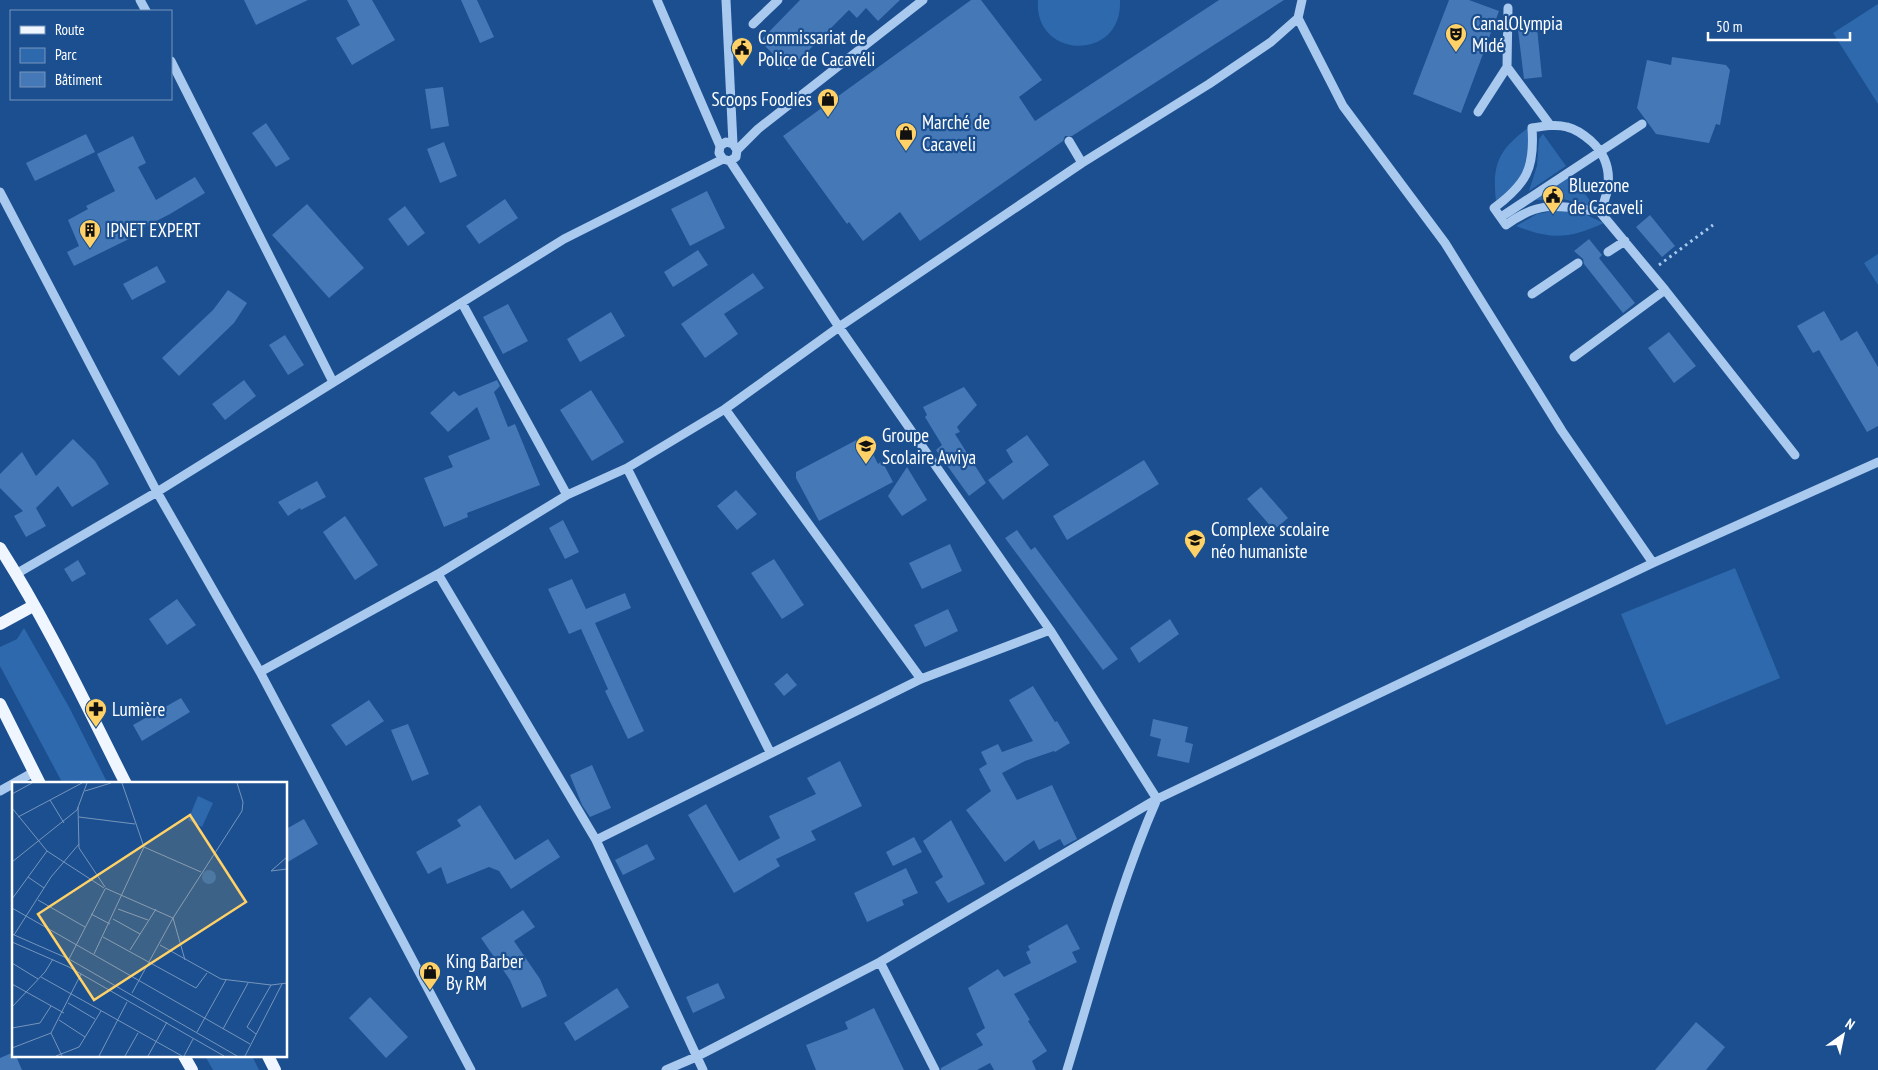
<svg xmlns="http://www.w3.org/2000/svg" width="1878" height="1070" viewBox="0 0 1878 1070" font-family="'PT Sans Narrow',sans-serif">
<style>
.green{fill:#2e69ad}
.building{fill:#4478b7}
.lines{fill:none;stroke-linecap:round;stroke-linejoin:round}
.path{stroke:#a9c9ee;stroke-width:3;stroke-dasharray:2.5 4;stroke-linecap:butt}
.minor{stroke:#a9c9ee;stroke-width:9}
.major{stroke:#f0f6ff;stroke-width:12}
.labels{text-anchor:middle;stroke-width:4.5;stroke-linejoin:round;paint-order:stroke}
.poi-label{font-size:19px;fill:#fff;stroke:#1b4f8f;text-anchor:start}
.inset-road{fill:none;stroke:#7695bc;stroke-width:1}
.view{fill:#ffd166;fill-opacity:0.15;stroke:#ffd166;stroke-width:2.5}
.inset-edge{fill:none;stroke:#fff;stroke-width:2.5}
</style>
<rect width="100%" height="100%" fill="#1b4f8f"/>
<!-- green -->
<path class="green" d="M1038,0H1120C1123,63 1033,59 1038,0Z
M1878,4V104L1833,33Z
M1528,128L1531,145L1522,178L1496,201C1492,165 1498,150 1528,128Z
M1543,134L1566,166L1529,191L1537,166L1539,139Z
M1572,175L1593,205L1591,206L1563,199L1535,200Z
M1559,210L1582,213L1604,223C1569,239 1552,240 1516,226L1537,214Z
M1878,254V285L1864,263Z
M1735,568L1780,678L1666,725L1621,614Z
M24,628L69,707L108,784H63L0,666V647L17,639Z
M205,1056H252L259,1070H213Z"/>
<!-- building -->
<path class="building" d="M244,0H308L256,25Z
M347,0H372L395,40L352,65L336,38L360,25Z
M461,0H477L494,37L480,43Z
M800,0H900L878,21L866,8L857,18L849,10L789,70L760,41Z
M971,0H981L1042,80L1019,97L1035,121L1219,0H1284L1072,136H1065L1063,141L920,241L900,212L863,241L849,222L847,224L783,136Z
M1449,0H1469L1499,11L1461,113L1413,94Z
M1537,28L1542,77L1524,79L1518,30Z
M1672,57L1726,65L1730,70L1720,125L1716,124L1709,143L1656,134L1637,108L1647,60L1671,65Z
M443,87L449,126L431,129L425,89Z
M266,123L290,159L276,167L252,133Z
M86,134L95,152L35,181L26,163Z
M133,136L146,163L138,167L156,200L195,177L205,193L170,214L131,234L133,237L74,266L67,252L79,246L68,220L88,209L86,206L115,191L97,154Z
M444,142L457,176L440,183L427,149Z
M707,191L725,228L690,246L671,209Z
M505,199L518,218L479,244L466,226Z
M307,204L364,268L329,298L272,235Z
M405,206L425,233L408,246L388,219Z
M1650,215L1675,246L1662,257L1636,227Z
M1589,239L1602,255L1599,258L1635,303L1623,313L1584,264L1583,259L1574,251Z
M698,250L708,265L673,287L664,272Z
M157,266L166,282L132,300L123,284Z
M753,273L764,288L724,314L738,334L705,358L681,324Z
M228,290L247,303L234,323L179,376L162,358L213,310Z
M508,304L528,341L503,354L483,317Z
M1824,311L1841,341L1857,331L1878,367V426L1867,432L1819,350L1813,353L1797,326Z
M611,312L625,336L580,362L567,339Z
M1669,332L1696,366L1674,383L1648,348Z
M285,335L304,365L288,375L269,345Z
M244,380L256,396L225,420L212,404Z
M497,380L500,386L494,392L508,427L515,424L540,485L467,513L468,517L444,527L424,478L453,467L448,456L490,439L477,407L448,432L430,413L454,391L459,396Z
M964,387L977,405L957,427L960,432L955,434L986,483L969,496L936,450L942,445L925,417L927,415L923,407Z
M591,390L624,442L592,461L560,410Z
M1027,435L1049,465L1003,500L988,480L1013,462L1006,450Z
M864,436L878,464L882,461L893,482L819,521L796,478V472Z
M73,439L95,461L109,484L72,507L58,486L36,508L46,526L26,537L14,516L23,511L0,488V474L22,452L36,476Z
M1144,460L1159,484L1067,540L1053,516Z
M907,467L927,500L902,516L888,496Z
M317,481L326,497L301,510L300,508L288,516L278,502Z
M1261,487L1288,518L1274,530L1247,499Z
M736,490L757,514L737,530L717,506Z
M345,516L378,565L355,580L323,532Z
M563,520L579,552L565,559L549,528Z
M1017,530L1031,550L1035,547L1118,659L1103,670L1005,538Z
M950,544L962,571L922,589L909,563Z
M774,559L804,605L782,619L751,573Z
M78,560L86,574L72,582L64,569Z
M572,579L586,609L625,593L631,608L595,623L644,731L628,739L605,691L608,689L581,629L569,634L548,589Z
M177,599L196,625L167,645L149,619Z
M948,609L958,631L925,647L914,625Z
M1170,619L1179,634L1139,663L1130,648Z
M787,673L797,685L784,696L774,684Z
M1033,686L1055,722L1057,721L1070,743L1055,752L1054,751L1025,761L1002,773L1017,800L1052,785L1077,839L1064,846L1060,839L1039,850L1034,840L1005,862L966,810L991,791L979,769L987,764L981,752L998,744L1002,752L1033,741L1009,700Z
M181,698L190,712L142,741L133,725Z
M369,700L384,721L346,746L331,725Z
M1153,719L1188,727L1185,742L1193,744L1189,763L1157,756L1161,739L1150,736Z
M408,724L429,774L412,781L391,730Z
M840,761L862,806L811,831L816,840L776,859L780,866L734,893L688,815L706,804L739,861L780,838L769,816L816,794L807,778Z
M592,765L611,808L590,817L582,805L570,775Z
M480,805L515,860L548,839L560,857L511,889L499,871L489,867L447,884L441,867L428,874L416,852L461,826L457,820Z
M304,819L318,844L286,863V829Z
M951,820L985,884L948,903L935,882L943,877L923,841Z
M914,837L922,852L893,866L886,852Z
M647,844L655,859L623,875L615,860Z
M906,868L918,893L902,900L904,905L867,922L854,893Z
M523,910L535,927L514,941L540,979L547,996L522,1008L510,980L481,938Z
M1067,924L1080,949L1072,952L1077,962L1014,994L1030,1020L1028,1021L1047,1051L1032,1061L1036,1070H994L990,1063L977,1070H941V1068L983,1045L976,1034L985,1028L968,988L998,969L1004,977L1031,963L1026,952L1030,950L1028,946Z
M718,983L725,998L693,1013L686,997Z
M617,988L629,1007L575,1041L564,1023Z
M370,997L408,1037L386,1058L349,1018Z
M874,1008L904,1070H816L806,1045L848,1029L845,1022Z
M1696,1022L1725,1047L1706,1070H1655Z
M14,1052V1056H16L22,1070H0V1058Z"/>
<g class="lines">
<!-- path -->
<path class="path" d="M1659,265L1713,225"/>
<!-- minor -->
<path class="minor" d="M140,0L146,11
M657,0L720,146
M726,0L733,144L737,150L736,157L730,161L723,159L719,153L720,146L726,142L733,144
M1508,8L1507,67L1550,125
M1298,18L1343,106L1445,243L1562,431L1653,563
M753,24L778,0
M171,61L333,382
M1478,112L1507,67
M1069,141L1082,163
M737,150L758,129L923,0
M730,161L839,327L1050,630L1157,799
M0,192L157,492L260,672L471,1070
M1600,212C1612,186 1613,161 1591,141C1584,135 1576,129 1567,127C1556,124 1544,126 1532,128C1535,169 1526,184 1494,208L1506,225C1541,199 1560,206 1600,212L1665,290L1795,455
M1501,217L1642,124
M1608,252L1625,241
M1532,294L1578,263
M462,303L567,495
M1574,357L1665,290
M725,409L921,679
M627,468L770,752
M16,574L157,492L564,239L723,159
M438,574L596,840L703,1070
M260,672L438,574L567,495L627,468L725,409L839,327L1082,163L1209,84L1271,42L1298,18L1302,0
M0,791L34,772
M596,840L921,679L1050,630
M880,962L935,1070
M666,1070L696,1057L880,962L1157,799L1653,563L1878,462
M1067,1070C1095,979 1119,886 1157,799"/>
<!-- major -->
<path class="major" d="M0,548C48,623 86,705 126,784
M0,624L33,606
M0,704L40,784
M184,1056L192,1070
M268,1056L275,1070"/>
</g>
<!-- icons -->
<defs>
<g id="theatre-pin" transform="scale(1.125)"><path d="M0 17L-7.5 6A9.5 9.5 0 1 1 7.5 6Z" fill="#ffd166" stroke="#1b4f8f"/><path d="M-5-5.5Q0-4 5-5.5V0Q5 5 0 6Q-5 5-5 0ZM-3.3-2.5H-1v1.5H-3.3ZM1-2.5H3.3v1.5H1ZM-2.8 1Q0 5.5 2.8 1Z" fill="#111"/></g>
<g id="civic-pin" transform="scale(1.125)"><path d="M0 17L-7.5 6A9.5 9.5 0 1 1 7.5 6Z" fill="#ffd166" stroke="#1b4f8f"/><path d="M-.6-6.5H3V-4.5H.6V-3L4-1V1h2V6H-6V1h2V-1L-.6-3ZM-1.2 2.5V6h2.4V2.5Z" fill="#111"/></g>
<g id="shop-pin" transform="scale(1.125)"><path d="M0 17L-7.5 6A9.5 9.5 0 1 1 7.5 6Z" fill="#ffd166" stroke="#1b4f8f"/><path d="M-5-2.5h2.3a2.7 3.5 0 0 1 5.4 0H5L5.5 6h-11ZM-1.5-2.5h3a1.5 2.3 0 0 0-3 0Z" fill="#111"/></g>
<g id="building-pin" transform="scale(1.125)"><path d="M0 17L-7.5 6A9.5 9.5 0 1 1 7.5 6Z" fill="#ffd166" stroke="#1b4f8f"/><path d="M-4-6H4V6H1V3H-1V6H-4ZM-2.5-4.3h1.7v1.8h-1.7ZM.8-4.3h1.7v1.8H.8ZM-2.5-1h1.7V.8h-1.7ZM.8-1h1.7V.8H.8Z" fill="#111"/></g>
<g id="school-pin" transform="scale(1.125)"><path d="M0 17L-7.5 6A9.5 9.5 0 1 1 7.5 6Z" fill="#ffd166" stroke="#1b4f8f"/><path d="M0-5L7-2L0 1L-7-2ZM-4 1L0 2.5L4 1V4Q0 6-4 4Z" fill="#111"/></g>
<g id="pharmacy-pin" transform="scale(1.125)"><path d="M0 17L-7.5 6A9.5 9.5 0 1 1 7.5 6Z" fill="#ffd166" stroke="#1b4f8f"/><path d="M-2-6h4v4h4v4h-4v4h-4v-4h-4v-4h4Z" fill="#111"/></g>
</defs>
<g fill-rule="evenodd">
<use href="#theatre-pin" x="1456" y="34"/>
<use href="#civic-pin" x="742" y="48"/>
<use href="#shop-pin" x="828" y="99"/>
<use href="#shop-pin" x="906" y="133"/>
<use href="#civic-pin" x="1553" y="196"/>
<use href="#building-pin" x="90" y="230"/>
<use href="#school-pin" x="866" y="446"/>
<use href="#school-pin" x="1195" y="540"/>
<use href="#pharmacy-pin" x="96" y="709"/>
<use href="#shop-pin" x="430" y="972"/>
</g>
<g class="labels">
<!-- poi labels -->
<g class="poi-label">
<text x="1472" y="30">CanalOlympia<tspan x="1472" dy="22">Midé</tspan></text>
<text x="758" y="44">Commissariat de<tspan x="758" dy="22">Police de Cacavéli</tspan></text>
<text x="812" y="106" text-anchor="end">Scoops Foodies</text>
<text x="922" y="129">Marché de<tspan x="922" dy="22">Cacaveli</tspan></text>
<text x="1569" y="192">Bluezone<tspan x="1569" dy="22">de Cacaveli</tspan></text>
<text x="106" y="237">IPNET EXPERT</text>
<text x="882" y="442">Groupe<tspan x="882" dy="22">Scolaire Awiya</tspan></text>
<text x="1211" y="536">Complexe scolaire<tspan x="1211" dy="22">néo humaniste</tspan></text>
<text x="112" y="716">Lumière</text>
<text x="446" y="968">King Barber<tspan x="446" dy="22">By RM</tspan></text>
</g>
</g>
<!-- overview -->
<g transform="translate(12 782)">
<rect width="275" height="275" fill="#1b4f8f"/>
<path d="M186,14L201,21L190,45L176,38ZM190 95a7 7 0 1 1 14 0a7 7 0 1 1-14 0Z" fill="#2e69ad"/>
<path class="inset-road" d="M73,9L99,1M0,12L20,1M38,18L52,41M66,25L67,66L93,105M0,26L35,69L92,106M6,35L70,1M67,35L123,42M132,65L189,90M275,75L259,89L275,87M0,80L65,28L75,1M16,95L32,106M93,106L161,136M0,117L35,69M26,118L73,145M0,126L238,262M106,127L136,138M79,132L98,142M161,136L173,178M101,137L128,152M0,152L57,177L225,274M2,153L39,95L67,62M91,155L184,206L195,191M0,160L57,185L212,274M148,163L209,197L259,203L275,201M118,168L144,127M82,172L132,65L110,1M57,177L93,107M0,181L26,197M29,195L170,274M0,202L52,231M120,211L161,136L230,29L231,20L225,1M56,221L83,237M0,225L33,190L41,177M47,238L73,255M0,246L28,241L39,224M211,247L236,201M185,250L214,198M39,251L50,274M244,252L235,245L259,203M0,266L39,251L69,192M44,274L67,265L89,229M87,274L115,220M113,274L126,251M136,274L155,240M172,274L181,257M233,274L270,202"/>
<path class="view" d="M178,33L234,120L82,218L26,132Z"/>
<rect width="275" height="275" class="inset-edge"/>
</g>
<!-- legend -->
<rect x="10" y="10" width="162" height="90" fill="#1b4f8f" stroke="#7695bc"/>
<rect x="20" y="26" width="25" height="8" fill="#f0f6ff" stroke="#7695bc"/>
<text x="55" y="35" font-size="15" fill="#ffffff">Route</text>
<rect x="20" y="48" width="25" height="15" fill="#2e69ad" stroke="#7695bc"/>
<text x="55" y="60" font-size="15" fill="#ffffff">Parc</text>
<rect x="20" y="72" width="25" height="15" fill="#4478b7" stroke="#7695bc"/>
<text x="55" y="85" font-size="15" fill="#ffffff">Bâtiment</text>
<!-- north arrow -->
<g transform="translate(1843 1035) rotate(33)" stroke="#1b4f8f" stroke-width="4" paint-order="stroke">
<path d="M0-4L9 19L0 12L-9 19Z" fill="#ffffff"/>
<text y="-8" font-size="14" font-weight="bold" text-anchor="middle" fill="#ffffff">N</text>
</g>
<!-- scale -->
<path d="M1708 32v8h142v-8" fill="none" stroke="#ffffff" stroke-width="2.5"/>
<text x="1716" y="32" font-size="15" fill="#ffffff" stroke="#1b4f8f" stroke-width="4" paint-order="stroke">50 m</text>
</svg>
